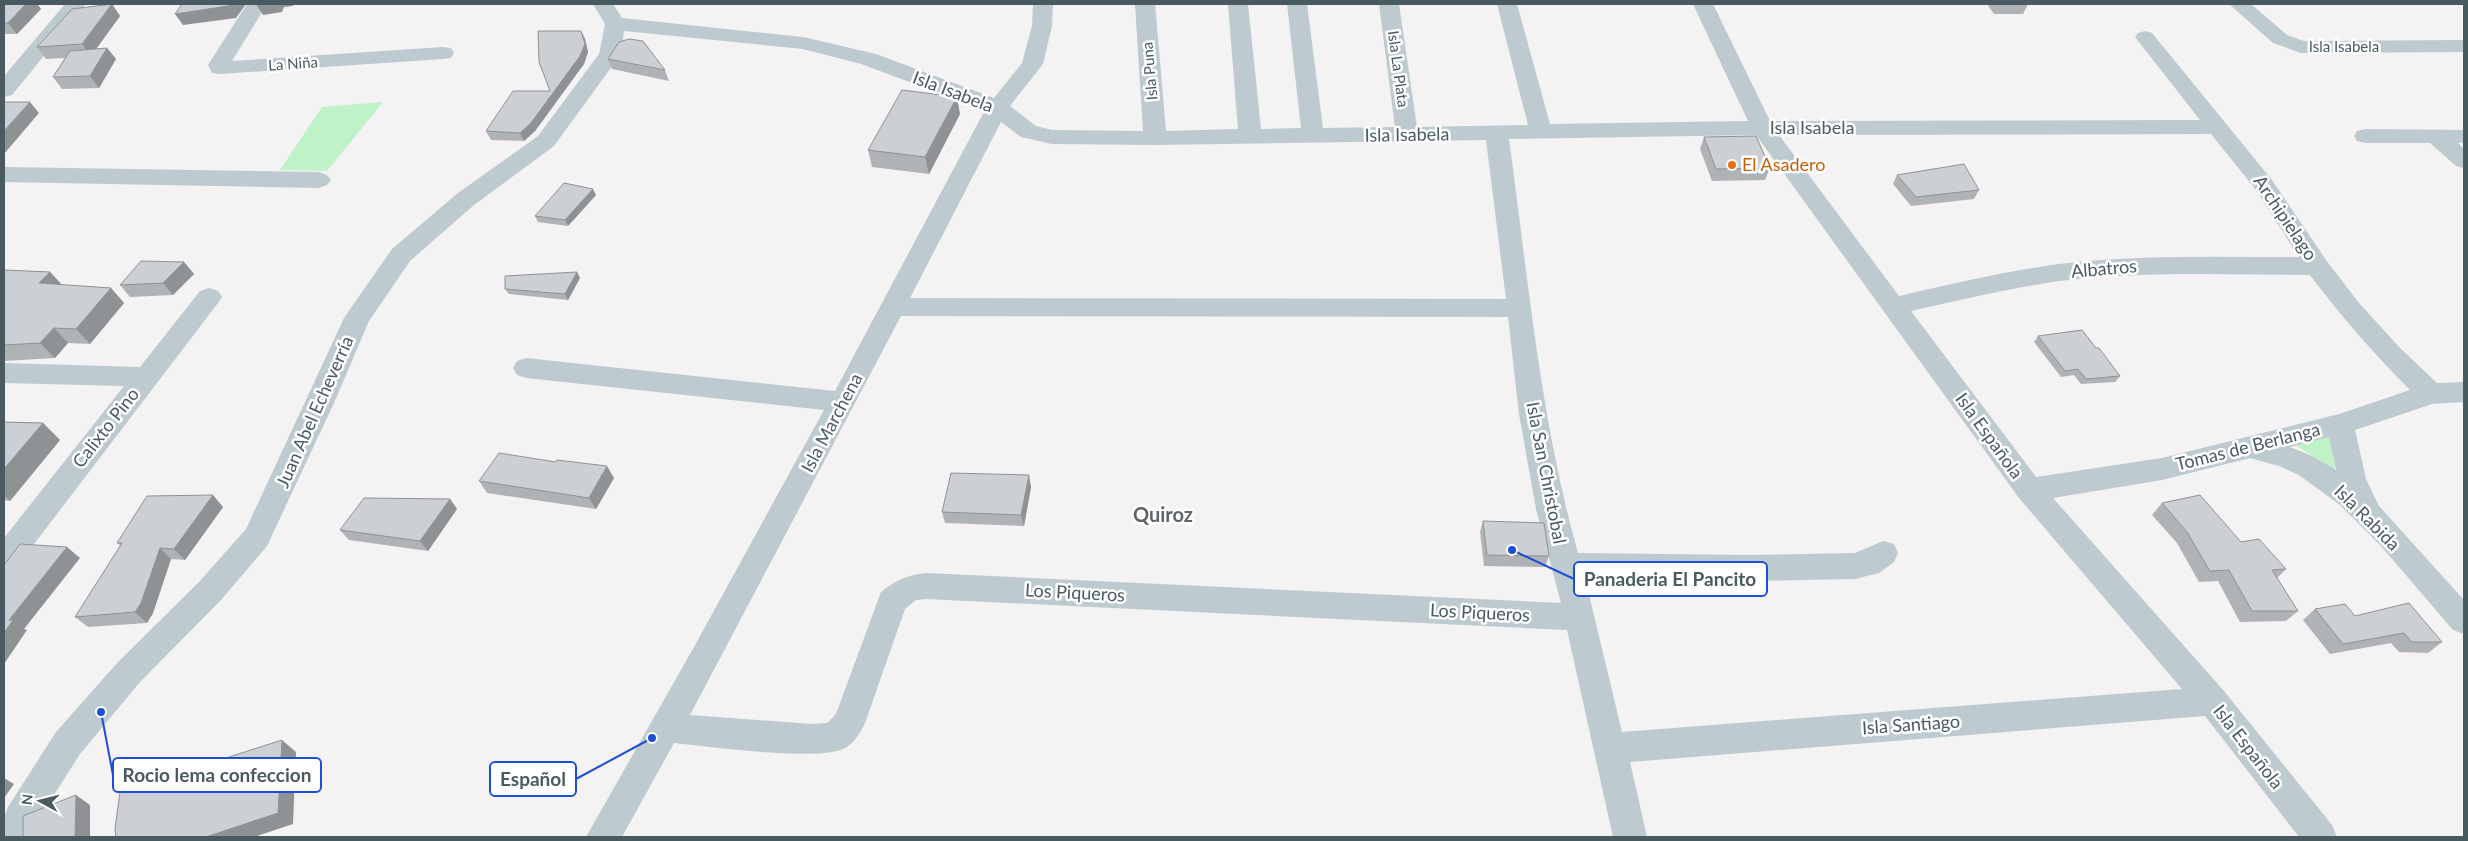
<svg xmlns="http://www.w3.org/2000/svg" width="2468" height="841" viewBox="0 0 2468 841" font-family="Lato,sans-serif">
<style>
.green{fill:#c0f2c8}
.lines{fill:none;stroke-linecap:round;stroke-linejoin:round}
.minor{fill:#bdcacf;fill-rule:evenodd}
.wall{fill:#afb3b6}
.shaded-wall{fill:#8f9294}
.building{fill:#ccd0d4;stroke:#8f9294}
.food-dot{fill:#e8710a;stroke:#fff;stroke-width:2}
.labels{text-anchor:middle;stroke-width:5;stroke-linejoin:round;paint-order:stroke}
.far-street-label{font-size:15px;fill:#495a60;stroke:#fff}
.street-label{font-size:18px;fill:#495a60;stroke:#fff}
.food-label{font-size:18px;fill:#c56008;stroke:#fff;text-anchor:start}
.quarter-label{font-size:20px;font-weight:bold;fill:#5e6467;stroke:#fff}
.leader{fill:none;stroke:#1d4ed8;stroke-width:2}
.callout-dot{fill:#1d4ed8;stroke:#fff;stroke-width:2}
.callout{fill:#fff;stroke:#1d4ed8;stroke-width:2}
.callout-label{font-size:19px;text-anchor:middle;font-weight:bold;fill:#495a60}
</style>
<rect width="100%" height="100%" fill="#f4f2f2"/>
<!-- green -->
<path class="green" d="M383,102L327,171L280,170L322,107Z
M2330,436L2335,471L2294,444Z"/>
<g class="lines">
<!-- minor -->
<path class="minor" d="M65,4H86L12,95L4,97V76Z
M247,4H267L232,61L443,47L451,48L454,53L451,58L443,59L220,74L212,73L208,65Z
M593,4H613L622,18L803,37L876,54L994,98L1022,63L1032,26L1033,4H1053L1052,26L1043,64L1010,106L1036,126L1052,130L1143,131L1135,4H1155L1166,131L1238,129L1228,4H1248L1261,129L1301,128L1287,4H1307L1323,128L1395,127L1379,4H1399L1417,127L1528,125L1497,4H1517L1550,124L1748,121L1693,4H1713L1770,121L2200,120L2135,37L2138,33L2145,31L2152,33L2272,180L2326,260L2359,303L2399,347L2437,383L2464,382V402L2432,404L2355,430L2366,479L2379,506L2464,600V634L2453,630L2381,546L2340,505L2299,475L2279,466L2250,458L2162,480L2053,498L2224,691L2332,825L2337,837H2299L2205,716L1630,762L1647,837H1613L1567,630L926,599L916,600L905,609L865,723C861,732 855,741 847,747C825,763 706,746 674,743L622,837H586L694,647L824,410L526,378L517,375L513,368L517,361L526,358L835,391L985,110L861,64L803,49L624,31L621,54L554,146L474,205L410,261L369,321L334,403L267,546L221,600L140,682L80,754L35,825L32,837H4V817L8,807L56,732L118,662L199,582L246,529L344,318L392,249L458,193L538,136L599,54L605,24ZM1001,122L1021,137L1052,144L1155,145L1486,140L1506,299L910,298ZM2211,134L2256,190L2299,257C2228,257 2157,255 2086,261C2023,267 1961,282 1899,296L1779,135ZM1756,135L2019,498L2182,689L1622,732L1585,578L1749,581L1855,579L1879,573L1894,562L1898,553L1894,544L1883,541L1855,553L1749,555L1578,553C1540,418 1528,277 1509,139ZM2201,274L2310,275C2341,316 2374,354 2410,390L2339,414L2162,458L2036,477L1911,311C1961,300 2010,288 2060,281C2107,275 2154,274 2201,274ZM901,316L1508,317L1519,414L1536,509L1561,603L926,573C907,575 896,580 881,592L836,714L827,723L812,724L690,715ZM2329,437L2336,470L2312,456L2290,447Z
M2229,4H2251L2287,35L2304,41L2464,40V52L2301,53L2273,43Z
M2365,129L2464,130V142L2458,143L2464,149V168L2456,166L2430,143H2365L2357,141L2354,136L2357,131Z
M4,167L319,172L327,175L331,180L327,185L319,188L4,182Z
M209,288L218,291L222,297L218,303L15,569L4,572V538L124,386L4,383V363L140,367L200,291Z"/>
</g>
<!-- wall -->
<path class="wall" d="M4,4H37L41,9L17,34H4Z
M112,4L120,16L96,49L107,48L116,59L99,88L62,89L53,77L65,58L46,59L37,47Z
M1987,4H2028L2023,14H1994Z
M581,31L585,39L588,52L584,64L535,131L524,141L491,140L486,131L550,91Z
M608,59L665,70L669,81L612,69Z
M960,114L929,174L872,167L868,150Z
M1704,137L1770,168L1765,180L1712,181L1700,149Z
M1897,175L1979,190L1974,199L1911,206L1893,184Z
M596,195L568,226L538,222L535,216Z
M184,262L194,274L173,295L130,297L120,285Z
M4,270L50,272L62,285L111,288L124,303L90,344L68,343L55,358L4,361Z
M577,272L580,278L568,300L509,294L505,289Z
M2038,336L2120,376L2115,382L2081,384L2074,375L2061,377L2034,342Z
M4,422L43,423L60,440L10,501L4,500Z
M556,462L614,478L596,509L487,493L479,481Z
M1031,487L1024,526L945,523L942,512Z
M450,499L457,509L428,551L349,540L340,530Z
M2162,503L2241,542L2286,569L2277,578L2298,611L2286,621L2240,622L2218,581L2199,582L2177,543L2152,515Z
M223,507L185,560L171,559L153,613L147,623L88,627L75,617L121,546L117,543Z
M1483,521L1549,556L1545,567L1484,566L1480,532Z
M2315,609L2355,616L2442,642L2428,653L2399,652L2391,643L2330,654L2303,620Z"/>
<!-- shaded-wall -->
<path class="shaded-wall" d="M26,4H37L41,9L17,34L8,23Z
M112,4L120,16L91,56L82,44Z
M230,4H246L236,18L183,25L175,14Z
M256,4H294L293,6L284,7L282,12L263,15Z
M581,31L585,39L588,52L584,64L535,131L524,141L520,133L585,44Z
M107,48L116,59L99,88L90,76Z
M957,97L960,114L929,174L925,157Z
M30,102L39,113L4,154V131Z
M593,189L596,195L568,226L565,220Z
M184,262L194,274L173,295L163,283Z
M50,272L64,287L39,283Z
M577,272L580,278L568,300L565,294Z
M111,288L124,303L90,344L76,329Z
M54,328L68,343L55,358L40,343Z
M43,423L60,440L10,501L4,495V469Z
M607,466L614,478L596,509L589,498Z
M1029,475L1031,487L1024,526L1021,515Z
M213,495L223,507L185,560L174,549Z
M450,499L457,509L428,551L420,541Z
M67,547L80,558L24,629L27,630L4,664V633L9,620Z
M160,548L171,559L153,613L147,623L135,612Z
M282,740L296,752L293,824L254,837H206Z
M4,778L14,784L4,798Z
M76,795L90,805V837H75Z"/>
<!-- building -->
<path class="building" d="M4,4H26L8,23H4Z
M112,4L82,44L37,47L72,9Z
M182,4H230L228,6L175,14Z
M538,31H581L585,44L580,56L531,123L520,133L486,131L513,91H550L539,62Z
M629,39L643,41L665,70L608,59L619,42Z
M107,48L90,76L53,77L70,51Z
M902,90L957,97L925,157L868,150Z
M4,102H30L4,131Z
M1756,136L1770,168L1716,169L1704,137Z
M1964,164L1979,190L1916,197L1897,175Z
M564,183L593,189L565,220L535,216Z
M141,261L184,262L163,283L120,285Z
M4,270L50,272L39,283L111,288L76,329L54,328L40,343L4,345Z
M577,272L565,294L505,289V276Z
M2082,330L2096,348H2099L2120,376L2086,379L2078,369L2065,371L2038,336Z
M4,422L43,423L4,469Z
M499,453L556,462L557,460L607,466L589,498L479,481Z
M951,473L1029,475L1021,515L942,512Z
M213,495L174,549L160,548L141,603L135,612L75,617L122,543H117L147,496Z
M2200,495L2241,542L2259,539L2286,569L2272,570L2298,611H2252L2229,570L2210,571L2187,532L2162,503Z
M364,498L450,499L420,541L340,530Z
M1483,521L1544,523L1549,556L1487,555Z
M20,544L67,547L9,620H13L4,633V565Z
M2409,603L2442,642H2412L2404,633L2343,644L2315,609L2345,604L2355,616Z
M282,740L278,813L206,837H116L115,829L120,792Z
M76,795L75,837H23V816Z"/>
<!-- markers -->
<circle class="food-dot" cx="1732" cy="165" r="5"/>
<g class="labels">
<!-- far-street labels -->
<g class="far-street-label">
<text x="2344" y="52">Isla Isabela</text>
<text transform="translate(293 64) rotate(-4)" y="5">La Niña</text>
<text transform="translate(1398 69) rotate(82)" y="5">Isla La Plata</text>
<text transform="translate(1150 71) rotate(-95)" y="5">Isla Puna</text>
</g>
<!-- street labels -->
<g class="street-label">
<text transform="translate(953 92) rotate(21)" y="6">Isla Isabela</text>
<text x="1812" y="134">Isla Isabela</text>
<text transform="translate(1407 135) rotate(-1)" y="6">Isla Isabela</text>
<text transform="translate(2285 218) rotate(56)" y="6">Archipielago</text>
<text transform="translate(2104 269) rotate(-5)" y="6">Albatros</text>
<text transform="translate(315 412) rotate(-66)" y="6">Juan Abel Echeverría</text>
<text transform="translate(832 423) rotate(-62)" y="6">Isla Marchena</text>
<text transform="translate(106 428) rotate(-52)" y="6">Calixto Pino</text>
<text transform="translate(1989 436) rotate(54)" y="6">Isla Española</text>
<text transform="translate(2248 447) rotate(-14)" y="6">Tomas de Berlanga</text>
<text transform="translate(1546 473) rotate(79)" y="6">Isla San Christobal</text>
<text transform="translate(2367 518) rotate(45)" y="6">Isla Rabida</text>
<text transform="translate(1075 593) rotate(3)" y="6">Los Piqueros</text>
<text transform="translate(1480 613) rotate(3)" y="6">Los Piqueros</text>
<text transform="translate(1911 725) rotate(-4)" y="6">Isla Santiago</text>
<text transform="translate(2248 747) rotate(52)" y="6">Isla Española</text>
</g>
<!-- food labels -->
<g class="food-label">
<text x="1742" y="171">El Asadero</text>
</g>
<!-- quarter labels -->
<g class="quarter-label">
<text x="1163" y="522">Quiroz</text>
</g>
</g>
<!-- callouts -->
<path class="leader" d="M1512 550L1574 579M101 712L113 775M652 738L576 779"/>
<g class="callout-dot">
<circle cx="1512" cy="550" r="5"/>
<circle cx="101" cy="712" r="5"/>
<circle cx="652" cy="738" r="5"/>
</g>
<g class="callout">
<rect x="1574" y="562" width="193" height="34" rx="5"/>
<rect x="113" y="758" width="208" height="34" rx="5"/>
<rect x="490" y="762" width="86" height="34" rx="5"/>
</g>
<g class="callout-label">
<text x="1670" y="586">Panaderia El Pancito</text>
<text x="217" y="782">Rocio lema confeccion</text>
<text x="533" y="786">Español</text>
</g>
<!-- border -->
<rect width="2468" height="841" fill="none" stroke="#495a60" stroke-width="10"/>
<!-- north arrow -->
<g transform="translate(40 801) rotate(277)" stroke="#ffffff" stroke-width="4" paint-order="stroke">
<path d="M0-4L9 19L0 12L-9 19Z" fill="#495a60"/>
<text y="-8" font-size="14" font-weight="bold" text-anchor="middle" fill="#495a60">N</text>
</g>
</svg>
